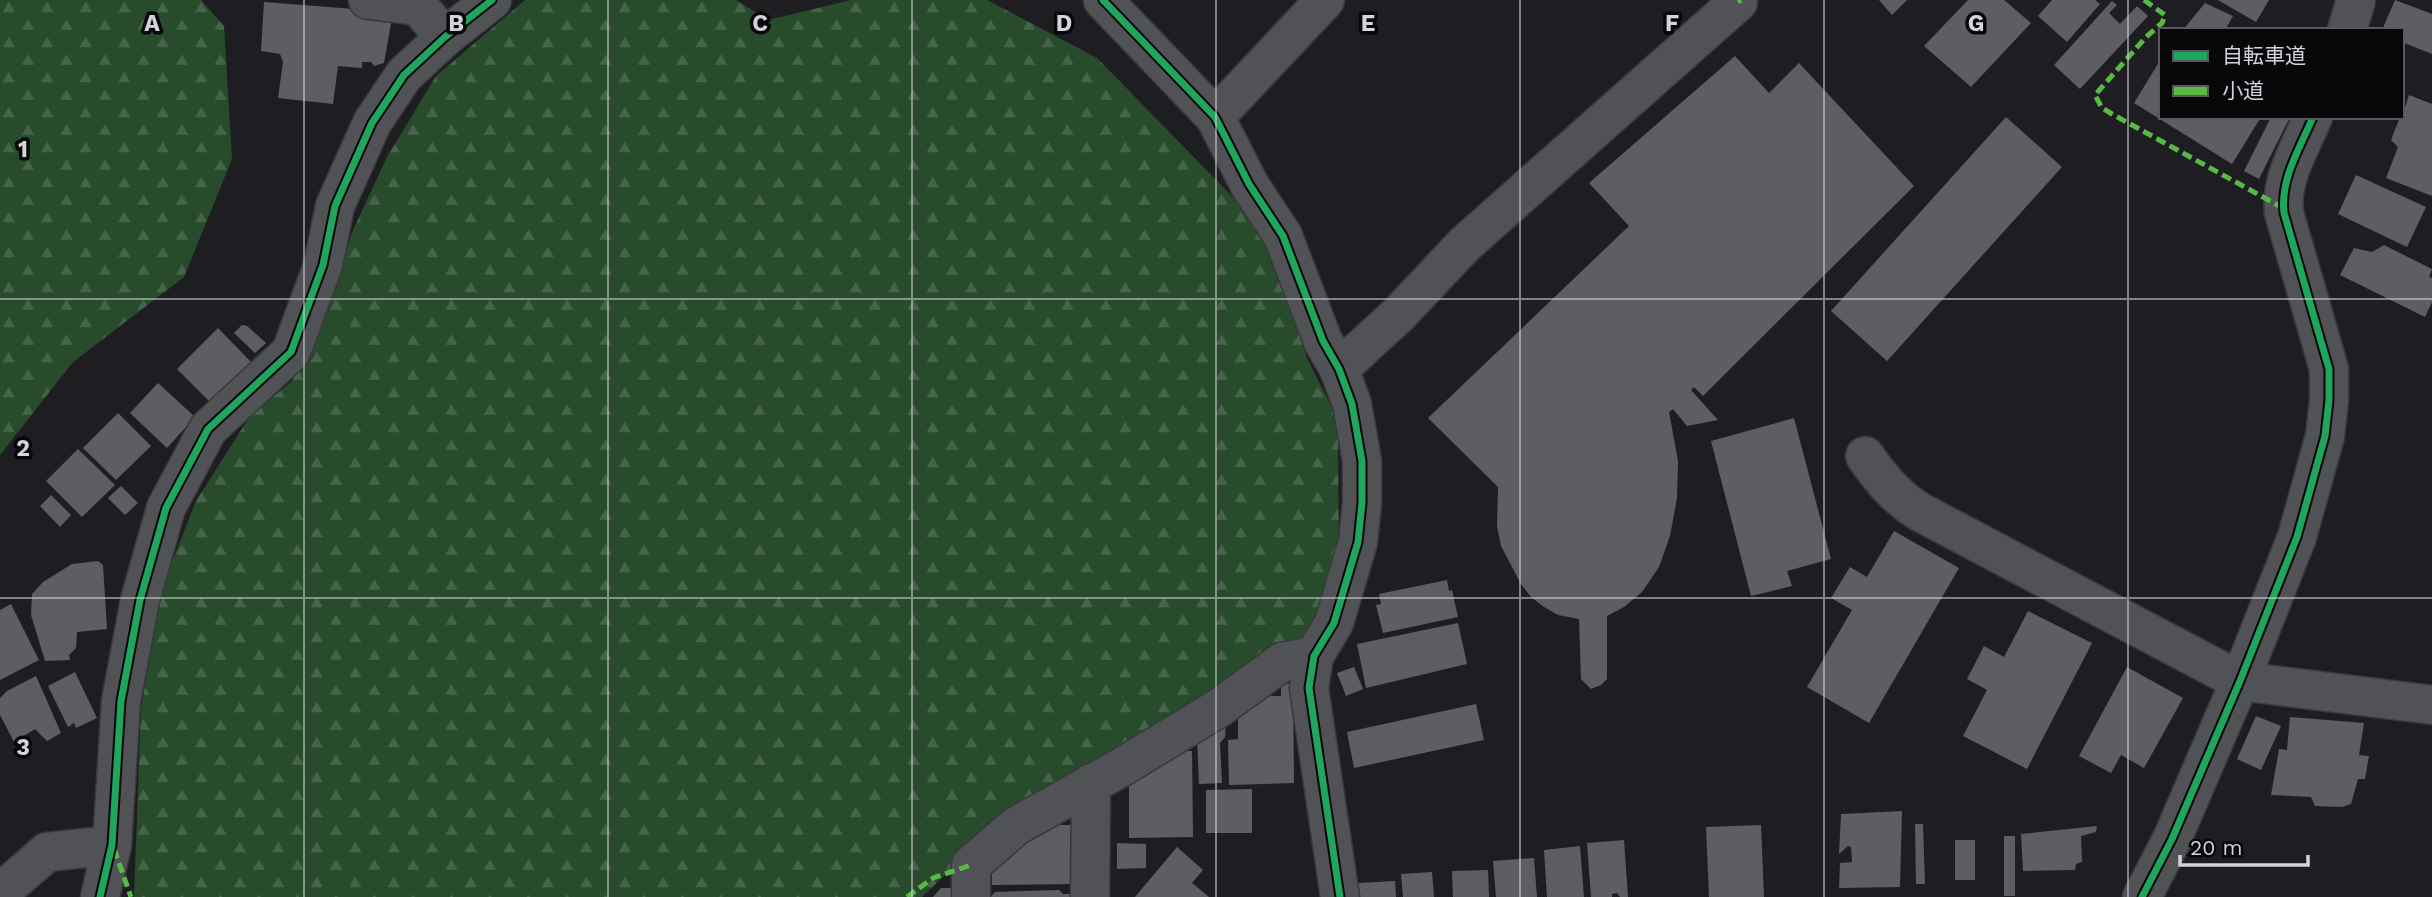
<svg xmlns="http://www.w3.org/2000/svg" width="2432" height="897" viewBox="0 0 2432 897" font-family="'Work Sans','Noto Sans JP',sans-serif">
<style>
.forest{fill:url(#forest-firs)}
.building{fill:#5e5e62}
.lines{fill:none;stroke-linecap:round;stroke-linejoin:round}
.minor-casing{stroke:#39393c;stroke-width:41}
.minor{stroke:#515256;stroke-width:38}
.quiet{stroke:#58b947;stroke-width:5;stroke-dasharray:10 5;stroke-linecap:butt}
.cycleway-casing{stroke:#07070a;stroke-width:11}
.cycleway{stroke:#20a55d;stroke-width:7}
.grid{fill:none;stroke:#d3d4d9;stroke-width:2;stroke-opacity:0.55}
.grid-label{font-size:23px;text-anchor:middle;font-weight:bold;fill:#d3d4d9;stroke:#07070a;stroke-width:7;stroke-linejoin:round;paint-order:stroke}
</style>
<defs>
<pattern id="forest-firs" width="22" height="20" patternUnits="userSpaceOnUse" patternTransform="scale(1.75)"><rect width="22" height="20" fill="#284b2c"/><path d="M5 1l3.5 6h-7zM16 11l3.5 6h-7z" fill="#46644a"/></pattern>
</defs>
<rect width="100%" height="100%" fill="#1e1e22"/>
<!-- forest -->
<path class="forest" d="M0,0H201L224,26L232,159L184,277L73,362L0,455Z
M525,0H736L768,20L851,0H987L1097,58L1266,231L1307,358L1338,420L1339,561L1310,631L1250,679L967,854L922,897H134L141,708L162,587L196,501L250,416L292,381L324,315L353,230L387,157L436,76Z"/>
<!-- building -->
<path class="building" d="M1879,0H1907L1892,15Z
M1968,0H2004L2031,23L1971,87L1924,46Z
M2052,0H2095L2100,4L2067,42L2038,16Z
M2218,0H2269L2256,22Z
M2395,0L2432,14V54L2402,42V30H2382Z
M2112,1L2117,5L2109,13L2120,24L2137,6L2148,16L2080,89L2054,65Z
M264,2L393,12L384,63L374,66L371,62H362V68L338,66L333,104L278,98L283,62L280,54L261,51Z
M2205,3L2233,16L2225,30H2183Z
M1735,56L1769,93L1799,63L1914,186L1703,396L1694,387L1691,390L1718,420L1687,426L1673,409L1669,412L1678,461L1677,498L1670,536L1659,567L1642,592L1624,607L1607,616V679L1601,685L1591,689L1581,679L1579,619L1558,615L1544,607L1531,597L1521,584L1501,546L1497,526L1498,487L1428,418L1629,226L1589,183Z
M2161,59V117H2261L2232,164L2134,103Z
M2409,95L2432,104V196L2386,178L2398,147L2391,140L2400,117H2402Z
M2006,117L2062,167L1887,361L1831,311Z
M2271,117H2290L2259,179L2244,171Z
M2356,175L2426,207L2407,247L2338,214Z
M2384,245L2432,269L2429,277L2432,278V302L2425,317L2340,275L2354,248L2372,252Z
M242,325L247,326L266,343L255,353L234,333Z
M218,328L251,362L211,403L177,369Z
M158,383L195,417L167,448L130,413Z
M118,413L151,446L116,480L83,448Z
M1794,418L1831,559L1787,571L1792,586L1751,596L1711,441Z
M78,449L115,485L82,517L46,481Z
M121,486L138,503L125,515L108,498Z
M51,495L71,515L60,527L40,506Z
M1894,531L1959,568L1869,723L1807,687L1852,610L1831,598L1850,567L1867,577Z
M98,561L103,565L107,629L77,632L76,648L69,655L70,660L45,661L31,615L32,594L43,582L72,564Z
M1447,580L1449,591L1452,590L1458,617L1383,633L1376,605L1381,604L1379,594Z
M11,604L39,660L0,680V610Z
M2028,611L2092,643L2027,769L1963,736L1987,690L1967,679L1984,646L2004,657Z
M1458,623L1467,664L1366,688L1357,644Z
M1354,667L1363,689L1346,696L1337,673Z
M2127,667L2183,698L2144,768L2121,755L2111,773L2079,756Z
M75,672L97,718L76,728L74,723L68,727L48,686Z
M36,676L61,733L47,741L35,729L14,742L0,715V698L7,691Z
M1281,684H1293L1294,783L1229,785L1228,740L1238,739V710L1262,696H1281Z
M1476,704L1484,740L1354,768L1347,732Z
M2256,716L2281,726L2261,770L2237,759Z
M2290,717L2364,723L2359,755L2369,756L2365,779H2358L2351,804L2342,807L2315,806L2311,797L2271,795L2279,749L2287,750Z
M1226,720L1225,737L1220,743L1222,783L1199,784L1197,739Z
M1175,751H1192L1193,837L1129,838V779Z
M1252,789V833H1206V790Z
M1902,811L1900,887L1839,888L1840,863L1852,862L1851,847L1848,846L1839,854L1841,814Z
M1915,824H1923L1925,884H1916Z
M1052,825H1077V884L992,885V872L1033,833L1046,832Z
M1761,825L1764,897H1709L1706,827Z
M2097,826L2096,832L2081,836L2082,862L2076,864L2075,870L2023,871L2021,834Z
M2004,836H2015V896H2004Z
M1624,840L1628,897H1620L1617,893L1612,894V897H1591L1587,843Z
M1955,840H1975V880H1955Z
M1117,843L1146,844V868L1117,869Z
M1580,846L1584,897H1547L1544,850Z
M1177,847L1203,870L1192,883L1209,897H1135Z
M1534,858L1537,897H1496L1493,861Z
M1488,870L1489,897H1453L1452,871Z
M1432,872L1434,897H1403L1401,874Z
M1395,881L1396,897H1358V883Z
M941,888H952L951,897H933Z
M1059,890L1063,894H1070V897H990L995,892Z"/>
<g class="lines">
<!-- minor casing -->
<g class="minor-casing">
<path id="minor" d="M368,0L418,6L445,37
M1103,0L1215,117L1249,184L1283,236L1323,341L1339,369L1352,404L1362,461V503L1358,542L1334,623L1314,656L1309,688L1340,897
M2347,30L2356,0
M1215,117L1325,0
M1339,369L1398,315L1465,244L1738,2
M1865,456C1881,479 1896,497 1920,512L2240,681L2432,705
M0,893L47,852L112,845
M100,897L112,845L121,701L140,600L166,508L208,429L291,352L323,265L335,206L372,123L404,75L445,37L492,0
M971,897V865L1016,826L1122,767L1219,708L1282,662L1314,656
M1090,897L1091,783
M2142,897L2172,839L2240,681L2297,537L2325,436L2329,400V369L2284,213C2280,179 2300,148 2313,117"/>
</g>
<!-- minor -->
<use href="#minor" class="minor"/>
<!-- quiet -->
<path class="quiet" d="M2144,0L2165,15L2162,23L2146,37L2095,95L2102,108L2112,114L2283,208
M1738,2L1741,0
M114,849L131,897
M907,897L933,878L971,865"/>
<!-- cycleway casing -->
<g class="cycleway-casing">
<path id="cycleway" d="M1103,0L1215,117L1249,184L1283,236L1323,341L1339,369L1352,404L1362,461V503L1358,542L1334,623L1314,656L1309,688L1340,897
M100,897L112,845L121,701L140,600L166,508L208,429L291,352L323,265L335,206L372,123L404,75L445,37L492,0
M2142,897L2172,839L2240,681L2297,537L2325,436L2329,400V369L2284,213C2280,179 2300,148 2313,117"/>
</g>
<!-- cycleway -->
<use href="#cycleway" class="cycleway"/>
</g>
<!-- grid -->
<path class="grid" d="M304,0V897M608,0V897M912,0V897M1216,0V897M1520,0V897M1824,0V897M2128,0V897M0,299H2432M0,598H2432"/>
<g class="grid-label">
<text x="152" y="31">A</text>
<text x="456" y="31">B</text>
<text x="760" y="31">C</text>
<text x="1064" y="31">D</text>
<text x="1368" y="31">E</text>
<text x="1672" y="31">F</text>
<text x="1976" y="31">G</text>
<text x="23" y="157">1</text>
<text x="23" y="456">2</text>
<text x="23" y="755">3</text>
</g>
<!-- legend -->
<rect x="2159" y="28" width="245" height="91" fill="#07070a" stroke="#59595d" stroke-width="2"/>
<rect x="2173" y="51" width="35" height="10" fill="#20a55d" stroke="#59595d" stroke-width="2"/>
<text x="2222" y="63" font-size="21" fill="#d3d4d9">自転車道</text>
<rect x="2173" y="86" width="35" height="10" fill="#58b947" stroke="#59595d" stroke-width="2"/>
<text x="2222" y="98" font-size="21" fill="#d3d4d9">小道</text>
<!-- scale -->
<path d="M2180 855v10h128v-10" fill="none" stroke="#d3d4d9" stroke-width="3.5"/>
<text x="2190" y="855" font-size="21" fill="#d3d4d9" stroke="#07070a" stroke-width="5" paint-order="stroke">20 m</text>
</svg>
